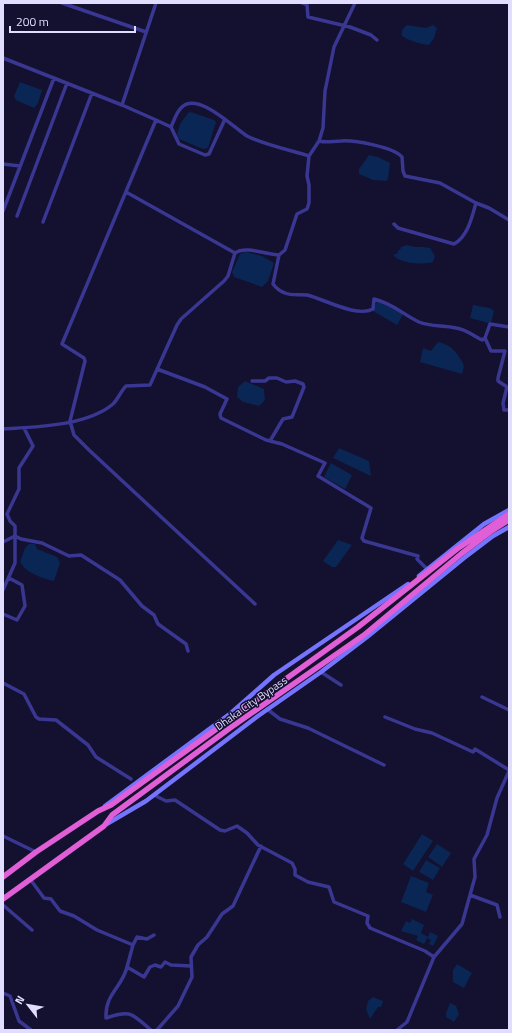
<svg xmlns="http://www.w3.org/2000/svg" width="512" height="1033" viewBox="0 0 512 1033" font-family="'Titillium Web',sans-serif">
<style>
.water{fill:#092654}
.lines{fill:none;stroke-linecap:round;stroke-linejoin:round}
.minor{stroke:#393791;stroke-width:3.5}
.secondary{stroke:#7574ff;stroke-width:4.5}
.trunk{stroke:#e05ed6;stroke-width:5.5}
.labels{text-anchor:middle;stroke-width:3;stroke-linejoin:round;paint-order:stroke}
.street-label{font-size:11px;fill:#e0ddff;stroke:#14102f}
</style>
<rect width="100%" height="100%" fill="#14102f"/>
<!-- water -->
<path class="water" d="M407,25L426,28L433,25L437,28L434,38L429,45C419,44 410,41 402,36C401,31 403,28 407,25Z
M20,82L42,90L38,103L34,108L16,100L14,96Z
M191,112L214,120L216,122L208,148L203,149L179,139L177,134L180,124L188,113Z
M369,155L378,157L390,163L388,179L386,181L373,180L359,174V169Z
M407,245C416,248 421,246 430,248L435,256L433,262C424,265 400,264 393,255L398,253V250H400L401,247Z
M246,252L262,256L274,263L268,281L262,287L234,277L232,272L240,254Z
M377,301L404,313L397,325L373,311Z
M473,305L490,308L494,311L491,323H488L470,318Z
M438,342C451,344 459,354 464,366L462,374L420,362L423,348L431,351Z
M245,381L264,389L265,400L259,406L243,402L237,397L238,387Z
M339,448L369,461L371,476L333,458Z
M331,463L352,475L345,489L324,477Z
M338,540L352,545L336,567H332L323,561Z
M29,544H35L37,549L57,557L60,563L54,581C43,579 25,572 20,562L25,548Z
M422,834L433,841L413,871L403,864Z
M437,844L451,853L442,867L428,857Z
M426,860L440,868L433,880L419,872Z
M411,876L429,883L426,892L433,895L426,912L401,902Z
M412,919L424,925L421,933L428,937L430,932L438,936L433,946L429,944L431,940L427,938L424,944L416,940L418,936L401,931L406,921L410,923Z
M457,964L472,973L464,988L453,982V970Z
M373,997L383,1001L381,1007H378L370,1019L366,1009L368,1001Z
M450,1003L456,1006L459,1014L454,1022L446,1017V1013Z"/>
<g class="lines">
<!-- minor -->
<path class="minor" d="M62,3L146,32
M156,3L122,105L156,120L62,344L84,358L85,361L70,421L74,435L89,450L255,604
M302,3L307,5L308,17L350,27L371,35L377,40
M3,58L122,105
M156,120L171,127C174,121 176,113 181,108C197,90 234,128 247,136C262,144 293,151 309,156
M171,127L179,144L205,155L209,154L225,119
M319,141C327,143 333,141 341,141C354,140 394,147 402,157L403,171L405,176L440,183L476,203L489,208L509,220
M3,164L20,166
M126,192L235,253
M3,211L54,78
M17,216L67,83
M43,222L92,93
M394,224L398,228L454,244C468,236 472,217 476,203
M279,255L273,284C276,288 279,291 285,293C292,296 299,294 307,295C324,299 357,318 373,309L374,299C394,304 402,314 419,322C431,327 444,325 456,328C466,329 473,336 482,340L485,338L490,324L509,327
M485,338L491,351H505L498,378V381L507,387L503,403L504,410H509
M157,369L205,387L227,399L220,414L221,418L266,440L282,444L325,463L318,476L371,508L362,538L364,541L418,556L417,559L427,569
M252,381H265L269,378H277L286,382L295,381L303,384L304,387L292,417L283,419L270,441
M24,428L33,446L19,468V489L7,514L10,521L15,526V536L21,539L42,543L69,556L81,555L120,580L142,606L154,615L158,624L186,644L188,651
M3,429C36,427 87,426 113,404C118,399 121,391 126,386L150,385L177,325L181,319L224,281L228,276L235,253C246,245 266,255 279,255L285,250L297,214L307,209L309,203V185L307,176L309,156L319,141L323,128L325,91L334,47L355,3
M3,542L15,536V563L3,590
M3,614L17,620L25,606L22,585L9,578
M321,672L341,685
M3,683L24,694L36,717L39,719L56,720L88,745L96,757L131,779
M482,697L509,710
M267,709L280,719L308,728L384,765
M385,717L415,729L432,733L473,752L475,749L509,770
M154,795L166,801L175,800L220,830L225,831L237,826L247,833L258,845L292,863L295,869V875L308,882L329,887L334,902L368,916L367,923L370,928L425,951L434,957
M3,836L36,852
M30,879L44,898L51,899L60,911L74,916L97,930L133,945L137,937L147,939L154,935
M470,895L497,905L500,917
M3,905L32,930
M133,945L127,967L144,977L150,967L155,965L161,967L165,962L171,965L191,966
M127,967C122,988 105,993 106,1018C131,1009 132,1014 151,1030
M3,993L10,996L19,1021L31,1030
M157,1030L178,1006L192,977L191,957L198,945L207,937L222,914L233,906L261,846
M397,1030L407,1022L434,957L462,924L475,877L474,859L487,835L497,798L509,771"/>
<!-- secondary -->
<path class="secondary" d="M419,576L484,524L509,510
M105,806L231,713L274,675L408,584
M105,825L146,801L258,716L321,672L367,637L464,558L493,536L509,527"/>
<!-- trunk -->
<path class="trunk" d="M3,877L36,852L98,811L111,805L358,627L457,549L509,514
M3,899L104,826L112,815L230,728L364,635L461,554L490,532L509,520"/>
</g>
<g class="labels">
<!-- street labels -->
<g class="street-label">
<text transform="translate(251 703) rotate(-35)" y="4">Dhaka City Bypass</text>
</g>
</g>
<!-- border -->
<rect width="512" height="1033" fill="none" stroke="#e0ddff" stroke-width="8"/>
<!-- north arrow -->
<g transform="translate(28 1005) rotate(301)" stroke="#14102f" stroke-width="3" paint-order="stroke">
<path d="M0-3L7 15L0 10L-7 15Z" fill="#e0ddff"/>
<text y="-6" font-size="11" font-weight="bold" text-anchor="middle" fill="#e0ddff">N</text>
</g>
<!-- scale -->
<path d="M10 26v6h125v-6" fill="none" stroke="#e0ddff" stroke-width="2"/>
<text x="16" y="26" font-size="12" fill="#e0ddff" stroke="#14102f" stroke-width="3" paint-order="stroke">200 m</text>
</svg>
